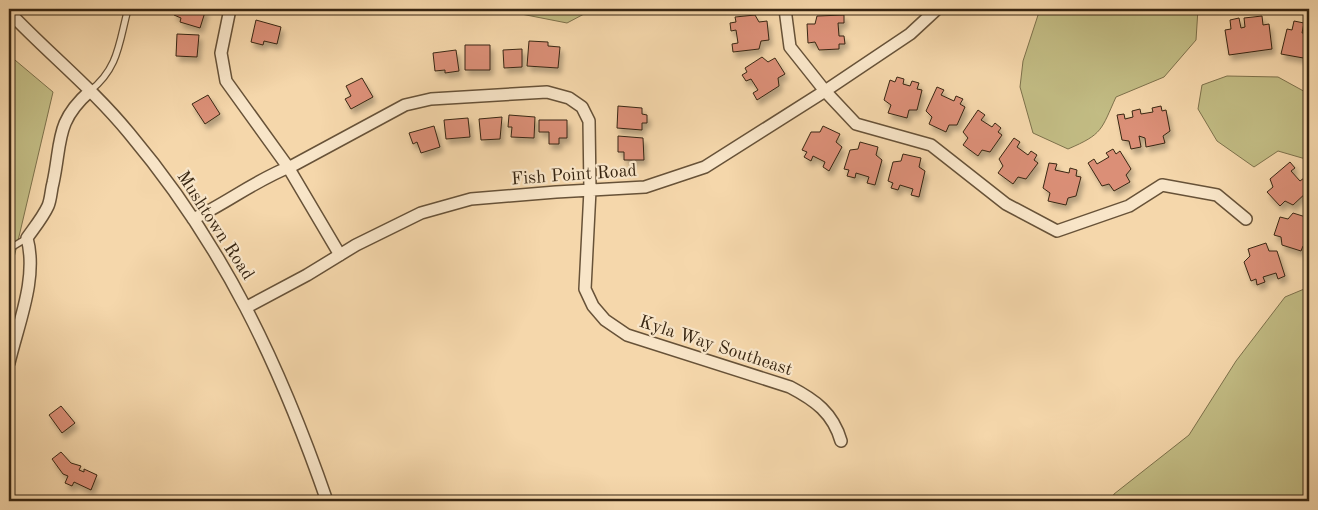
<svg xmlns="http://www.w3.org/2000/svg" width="1318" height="510" viewBox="0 0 1318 510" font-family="'Old Standard TT',serif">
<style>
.green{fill:#c2bc84;stroke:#7d714b}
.building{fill:#db8f77;stroke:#382612;filter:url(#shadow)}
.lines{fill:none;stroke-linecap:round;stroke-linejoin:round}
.lane-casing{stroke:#675238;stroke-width:8}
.street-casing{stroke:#675238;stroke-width:14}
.lane{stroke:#f8e5c8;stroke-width:5.5}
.street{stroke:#f8e5c8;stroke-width:11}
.labels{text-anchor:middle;stroke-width:4.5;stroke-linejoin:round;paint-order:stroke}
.street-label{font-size:18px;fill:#382612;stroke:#f8e5c8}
</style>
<defs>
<filter id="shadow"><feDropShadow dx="3" dy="5" stdDeviation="2.5" flood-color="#0004"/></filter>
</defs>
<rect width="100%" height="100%" fill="#f5d7ab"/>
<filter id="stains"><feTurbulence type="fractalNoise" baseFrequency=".004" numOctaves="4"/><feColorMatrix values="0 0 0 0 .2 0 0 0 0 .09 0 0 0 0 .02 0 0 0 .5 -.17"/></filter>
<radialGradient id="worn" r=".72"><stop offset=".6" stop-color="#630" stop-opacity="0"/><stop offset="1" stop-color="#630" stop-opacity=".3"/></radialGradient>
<!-- green -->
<path class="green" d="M428,9H588L584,14L567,23L511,12L480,9L431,14Z
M1040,9H1198L1196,40L1164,77L1116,97C1101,130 1103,134 1068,149L1033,133L1020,87L1023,61Z
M9,55L53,92L9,279Z
M1227,76L1278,77L1309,94V160L1278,151L1254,167L1217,141L1198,109L1202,85Z
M1309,287V501H1111L1114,494L1189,435L1236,361L1285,297Z"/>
<!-- building -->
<path class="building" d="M175,9H206L200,28L180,22L181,18L174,15Z
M755,15L759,22L767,21L769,40L761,41L759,49L733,52L732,44L738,43L736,30L731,31L730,23L736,22L735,17Z
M844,15V23H838L839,36H844L845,44H839V49L819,50L815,42L808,43L807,24H815L817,16Z
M1262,16L1263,25L1269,24L1272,49L1229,55L1225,30L1231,29L1230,20L1239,18L1241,28L1245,27L1244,18Z
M256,20L281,27L277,44L264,41L263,45L251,42Z
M1294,21L1304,23L1302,33H1306L1309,25V59L1281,54L1287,29L1292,30Z
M177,34L199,35L197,57L176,56Z
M529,41L548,42V46L560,47L558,68L527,66Z
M465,45H490V70H465Z
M522,49V67L504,68L503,50Z
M456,50L459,71L445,73V70L435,71L433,53Z
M762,57L768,62L775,58L785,74L778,78L779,86L757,100L753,93L758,90L751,79L746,81L742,75L747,72L745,68Z
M897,77L904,79L903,84L910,86L912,81L919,83L917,89L922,90L917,110H909L907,118L888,113L891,105L884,100L890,80L895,82Z
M362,78L373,97L351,109L345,99L351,96L346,86Z
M937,87L944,90L941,95L954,101L956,96L963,99L960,104L965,107L957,125H949L946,132L929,124L932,117L926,111Z
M208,95L220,114L205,124L192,104Z
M618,106L642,108V114L647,115V123H642V130L617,128Z
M1161,106L1162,111L1166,110L1170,131L1163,136L1165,143L1146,147L1145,138L1139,136L1141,147L1131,149L1129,141L1122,140L1117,115L1124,114L1125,119L1133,117L1132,111L1140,109L1141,114L1153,112L1152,108Z
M978,110L985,115L981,120L992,127L995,123L1001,128L998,132L1002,135L990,152L982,150L978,156L963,145L968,138L963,132Z
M509,115L535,117L534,138L511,137L512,127H508Z
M502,117L500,139L481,140L479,119Z
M468,118L470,137L446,139L444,120Z
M539,120H567V138H559V144H549V132H539Z
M434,126L440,147L421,153L417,142L413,144L409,133Z
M823,126L840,134L836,142L842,147L829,171L823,167L825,162L813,156L811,161L804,157L807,152L802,150L811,132H820Z
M618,136L643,138L644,160H624V152H618Z
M1014,138L1020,142L1017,147L1028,155L1031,151L1037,155L1034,160L1038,163L1026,179L1018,177L1013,184L998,173L1003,166L999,159Z
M860,142L878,147L876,155L882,160L875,185L867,183L869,177L856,173L855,178L847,176L849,170L844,169L850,150L858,149Z
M1113,149L1116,154L1120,151L1131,169L1126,175L1130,182L1114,191L1109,184L1102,186L1088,163L1094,159L1097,164L1109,157L1106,153Z
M903,154L921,158L919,167L925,171L919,197L911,195L913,189L900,185L898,190L891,188L893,183L888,181L893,162L901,161Z
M1290,162L1295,168L1291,171L1300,181L1304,178L1309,184L1304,187L1308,191L1293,205L1285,201L1280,206L1267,192L1273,187L1270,179Z
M1049,163L1057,164L1055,170L1069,173L1070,168L1077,170L1076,176L1081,177L1076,196L1068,198L1066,205L1048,201L1050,193L1043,188Z
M1293,213L1309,218L1306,239L1309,240V246L1308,248L1303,246L1301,251L1282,245L1281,237L1274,235L1280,217L1288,219Z
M1266,243L1269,251H1277L1285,276L1278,279L1276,273L1263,277L1265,282L1257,285L1256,279L1251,281L1244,262L1250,256L1248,249Z
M61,406L75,423L62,433L49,415Z
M61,452L71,463L81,466L79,470L84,472V469L97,475L91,490L74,482L72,486L65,483L68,476L63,474L52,459Z"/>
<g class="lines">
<!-- lane casing -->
<g class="lane-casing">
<path id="lane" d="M90,91C119,68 119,42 128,9
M9,249L27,238"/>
</g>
<!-- street casing -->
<g class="street-casing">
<path id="street" d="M230,9L221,53L226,81L288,167L340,255
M785,9L790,47L825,91L856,124L931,145L1006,204L1057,231L1129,206L1162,185L1217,195L1246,219
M9,12C48,53 93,89 129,133C224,246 279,363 327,501
M193,219C227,203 257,179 292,166L405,105L431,99L547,92L569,98L582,107L589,121L590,190L585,289L593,306L605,320L627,335L790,387C815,400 833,413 841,441
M247,307L307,275L356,245L421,213L471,199L556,192L645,187L705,167L825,91L910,34L937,9
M9,363C18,324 38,278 27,238C34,228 43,217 48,206C51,199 51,190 53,183C62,141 55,122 90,91"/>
</g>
<!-- lane -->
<use href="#lane" class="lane"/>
<!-- street -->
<use href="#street" class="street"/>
</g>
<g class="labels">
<!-- street labels -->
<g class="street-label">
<text transform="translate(574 174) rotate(-4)" y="6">Fish Point Road</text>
<text transform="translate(216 225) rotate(57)" y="6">Mushtown Road</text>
<text transform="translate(716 345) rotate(18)" y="6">Kyla Way Southeast</text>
</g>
</g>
<!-- margin -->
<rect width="1318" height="510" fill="none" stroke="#f5d7ab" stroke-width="30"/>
<rect x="10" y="10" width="1298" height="490" fill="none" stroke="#382612" stroke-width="2.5"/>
<rect x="15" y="15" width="1288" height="480" fill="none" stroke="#382612"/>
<rect width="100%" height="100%" filter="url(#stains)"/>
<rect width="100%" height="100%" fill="url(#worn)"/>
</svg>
